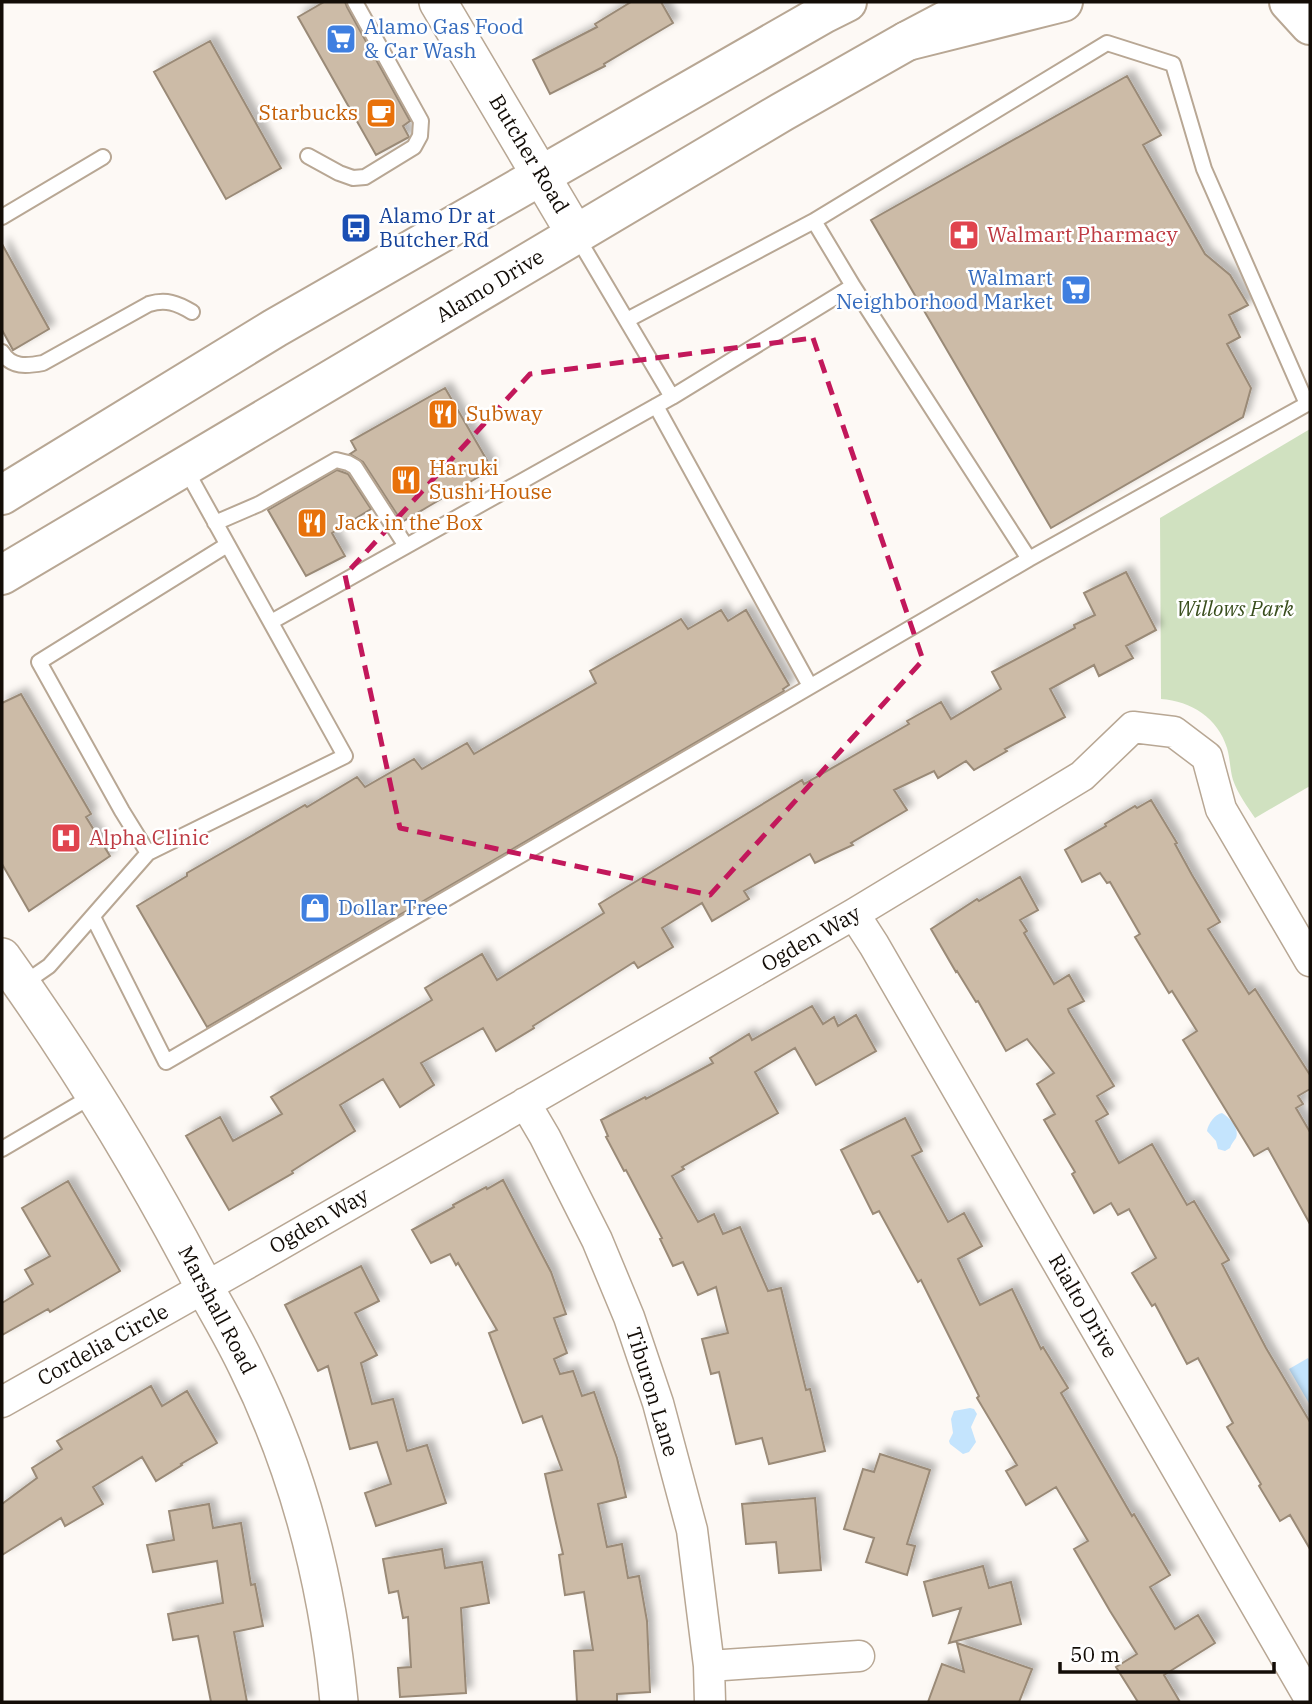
<svg xmlns="http://www.w3.org/2000/svg" width="1312" height="1704" viewBox="0 0 1312 1704" font-family="'IBM Plex Serif',serif">
<style>
.green{fill:#d0e1c0}
.water{fill:#c4e4fd}
.building{fill:#ccbba7;stroke:#9a8a77;stroke-width:2;filter:url(#shadow)}
.lines{fill:none;stroke-linecap:round;stroke-linejoin:round}
.service-casing{stroke:#b8a794;stroke-width:18}
.minor-casing{stroke:#b8a794;stroke-width:33}
.tertiary-casing{stroke:#b8a794;stroke-width:40}
.secondary-casing{stroke:#b8a794;stroke-width:42}
.motorway-casing{stroke:#b8a794;stroke-width:42}
.service{stroke:#fff;stroke-width:14}
.minor{stroke:#fff;stroke-width:30}
.tertiary{stroke:#fff;stroke-width:37}
.secondary{stroke:#fff;stroke-width:38}
.motorway{stroke:#fff;stroke-width:38}
.marked{fill:none;stroke:#c2185b;stroke-width:5;stroke-dasharray:14 9;stroke-linejoin:round}
.labels{text-anchor:middle;stroke-width:5;stroke-linejoin:round;paint-order:stroke}
.shop-label{font-size:21px;fill:#366cbe;stroke:#fff;text-anchor:start}
.food-label{font-size:21px;fill:#c56008;stroke:#fff;text-anchor:start}
.street-label{font-size:21px;fill:#130d07;stroke:#fff}
.transit-label{font-size:21px;fill:#164399;stroke:#fff;text-anchor:start}
.health-label{font-size:21px;fill:#be3a42;stroke:#fff;text-anchor:start}
.park-label{font-size:21px;font-style:italic;fill:#394e1d;stroke:#fff}
</style>
<defs>
<filter id="shadow"><feDropShadow dx="6" dy="-6" stdDeviation="3.5" flood-color="#0004"/></filter>
</defs>
<rect width="100%" height="100%" fill="#fdf9f5"/>
<!-- green -->
<path class="green" d="M1310,429V786L1255,818C1247,806 1238,794 1233,780C1230,770 1230,758 1227,748C1218,718 1191,701 1161,699L1160,518Z"/>
<!-- water -->
<path class="water" d="M1222,1113C1229,1117 1240,1128 1236,1138C1234,1141 1231,1144 1230,1148L1225,1151L1218,1149L1216,1141L1207,1131C1208,1124 1215,1114 1222,1113Z
M1308,1358L1310,1361V1405L1289,1369Z
M970,1408L974,1409L977,1414L971,1427L976,1442L969,1452L963,1454L950,1444L949,1441L953,1433L951,1419L954,1411Z"/>
<!-- building -->
<path class="building" d="M324,2H345L347,7L410,121L403,126L409,137L376,155L298,17Z
M631,2H661L673,23L604,64L605,66L550,94L533,60L597,27L595,24Z
M210,41L281,168L226,199L154,72Z
M1127,76L1161,135L1143,145L1205,254L1230,275L1248,305L1229,315L1240,337L1227,344L1251,388L1243,417L1051,528L871,220Z
M2,244L49,329L13,350L2,330Z
M445,388L492,469L402,522L363,462L350,454L356,450L351,441Z
M337,470L348,474L371,509L332,533L345,556L306,576L268,510Z
M1126,572L1156,630L1126,646L1133,658L1099,676L1094,665L1050,689L1065,717L1005,749L1007,751L974,770L966,761L938,778L934,771L894,790L907,810L851,843L853,845L831,855L815,863L810,854L744,891L749,899L712,921L702,903L662,928L673,947L638,968L634,962L533,1026L534,1028L496,1051L483,1028L421,1063L434,1085L400,1107L383,1079L340,1105L355,1131L292,1171L293,1173L229,1210L186,1136L220,1117L233,1141L282,1114L271,1097L432,1000L425,988L482,954L497,980L604,913L599,904L802,780L804,784L909,724L907,721L941,702L951,719L1001,689L992,672L1075,628L1074,625L1095,615L1084,593Z
M721,610L728,621L746,610L789,685L783,689L784,691L207,1027L137,906L187,876V873L305,805L307,807L357,777L365,787L414,759L422,769L467,743L474,754L596,683L590,671L681,619L688,629Z
M21,694L91,814L86,817L110,856L29,911L2,864V703Z
M1151,800L1177,843L1175,844L1192,875L1220,922L1208,929L1249,994L1255,989L1310,1075V1089L1298,1096L1303,1104L1296,1108L1310,1132V1224L1268,1148L1254,1156L1183,1040L1197,1031L1172,991L1169,993L1135,937L1140,934L1110,882L1107,883L1100,873L1082,882L1065,850L1106,826L1105,824L1135,806L1137,808Z
M1020,877L1038,910L1020,920L1027,931L1024,933L1054,984L1069,975L1084,1001L1068,1009L1069,1012L1114,1086L1097,1096L1108,1114L1096,1121L1119,1163L1152,1144L1187,1205L1194,1201L1229,1260L1222,1264L1266,1348L1310,1422V1549L1290,1515L1280,1521L1259,1486L1261,1484L1227,1427L1233,1423L1198,1358L1187,1364L1155,1304L1152,1306L1132,1273L1156,1258L1129,1209L1118,1215L1111,1203L1094,1213L1072,1174L1075,1172L1044,1120L1055,1114L1037,1084L1054,1073L1027,1039L1006,1051L978,1001L976,1002L957,971L956,972L931,929L977,899L979,901Z
M812,1006L823,1024L834,1017L838,1026L856,1015L876,1051L816,1085L795,1048L755,1072L778,1113L682,1167L684,1169L672,1176L698,1222L714,1214L723,1234L740,1227L768,1291L781,1288L806,1390L810,1389L825,1451L769,1464L762,1438L736,1444L719,1372L711,1374L702,1339L728,1333L716,1287L698,1295L683,1262L673,1266L660,1239L662,1238L626,1170L624,1171L606,1137L608,1136L601,1120L645,1097L646,1099L713,1063L710,1058L749,1034L752,1040Z
M905,1118L922,1151L912,1156L948,1222L964,1213L982,1246L958,1259L980,1305L1012,1289L1041,1349L1043,1347L1068,1388L1061,1393L1132,1516L1134,1514L1170,1575L1150,1587L1175,1629L1198,1615L1215,1643L1164,1675L1180,1702H1138L1116,1667L1137,1654L1110,1611L1074,1549L1088,1541L1056,1487L1026,1505L1006,1471L1017,1465L977,1398L979,1396L921,1280L918,1282L879,1211L873,1214L841,1150Z
M503,1180L551,1272L566,1314L554,1318L567,1353L554,1359L560,1374L573,1371L582,1396L594,1392L617,1458L626,1497L598,1504L607,1547L622,1544L628,1578L639,1576L647,1621L650,1692L617,1694V1702H577L574,1651L593,1650L584,1592L565,1595L559,1555L563,1554L545,1474L562,1470L542,1416L523,1423L489,1333L497,1330L458,1263L456,1265L450,1254L431,1263L412,1230L454,1207L453,1205L486,1187L487,1189Z
M68,1181L120,1271L50,1312L48,1309L2,1335V1303L33,1284L25,1270L50,1256L22,1208Z
M361,1266L379,1301L355,1313L377,1355L361,1363L372,1404L393,1399L407,1451L427,1445L446,1503L376,1526L365,1493L391,1484L377,1442L350,1449L328,1366L318,1371L285,1305Z
M151,1386L162,1406L187,1391L217,1443L181,1464L182,1465L156,1481L142,1457L93,1487L103,1504L65,1526L61,1518L2,1555V1504L37,1478L32,1468L62,1449L57,1441Z
M880,1454L930,1470L907,1544L915,1546L907,1575L866,1562L874,1538L844,1529L863,1469L874,1472Z
M815,1498L821,1570L779,1573L776,1542L746,1544L742,1504Z
M209,1504L213,1528L241,1523L251,1585L255,1584L263,1626L234,1632L247,1702H211L198,1636L173,1640L168,1614L223,1603L217,1561L153,1572L147,1545L174,1540L169,1511Z
M442,1549L445,1568L482,1562L489,1603L461,1608L466,1693L400,1697L398,1668L411,1667L408,1617L403,1618L398,1591L389,1593L383,1559Z
M983,1566L989,1588L1011,1582L1021,1624L949,1643L961,1608L933,1616L924,1582Z
M957,1643L1032,1669L1019,1702H928L942,1664L964,1672Z"/>
<g class="lines">
<!-- service casing -->
<g class="service-casing">
<path id="service" d="M308,156L339,173L353,178L365,177L414,147L420,136L421,121L355,2
M2,217L103,157
M814,221L1107,43L1173,64L1204,169L1307,404L1029,559
M576,235L672,397L853,286
M2,352C11,368 27,366 43,363L149,304C166,299 177,303 192,312
M656,406L810,686
M185,468L345,756L148,853L122,811L39,662L227,545
M215,523L259,504L336,460L348,463L355,467L406,546
M271,622L672,397
M93,917L166,1062L1029,559L853,286L814,221L627,320
M23,984L49,966L148,853
M2,1149L94,1095"/>
</g>
<!-- minor casing -->
<g class="minor-casing">
<path id="minor" d="M854,914L874,945L1310,1699
M525,1103L545,1137L597,1240L629,1317L658,1403L692,1530L709,1666L710,1702
M2,1402L241,1267L854,914L1082,776L1133,727L1174,732L1207,757L1221,809L1310,961
M709,1666L859,1656"/>
</g>
<!-- tertiary casing -->
<g class="tertiary-casing">
<path id="tertiary" d="M438,2L576,235
M2,957C74,1057 139,1163 197,1273C213,1304 232,1334 247,1366C299,1471 328,1586 339,1702"/>
</g>
<!-- secondary casing -->
<g class="secondary-casing">
<path id="secondary" d="M2,495L275,328L823,14L847,2
M2,575L782,112L907,41L981,2"/>
</g>
<!-- motorway casing -->
<g class="motorway-casing">
<path id="motorway" d="M1289,2L1310,25
M907,41L1063,2"/>
</g>
<!-- service -->
<use href="#service" class="service"/>
<!-- minor -->
<use href="#minor" class="minor"/>
<!-- tertiary -->
<use href="#tertiary" class="tertiary"/>
<!-- secondary -->
<use href="#secondary" class="secondary"/>
<!-- motorway -->
<use href="#motorway" class="motorway"/>
</g>
<!-- marked area -->
<path class="marked" d="M813,338L923,660L710,895L400,828L345,575L530,374Z"/>
<!-- icons -->
<defs>
<g id="supermarket-square" transform="scale(1.575)"><rect x="-9" y="-9" width="18" height="18" rx="4" fill="#3f7fe0" stroke="#fff"/><path d="M-6-5.5h2.5l.6 2H6L4.5 2H-2.5L-4.4-4H-6ZM-1.5 3.2a1.3 1.3 0 1 0 .1 0ZM3 3.2a1.3 1.3 0 1 0 .1 0Z" fill="#fff"/></g>
<g id="cafe-square" transform="scale(1.575)"><rect x="-9" y="-9" width="18" height="18" rx="4" fill="#e8710a" stroke="#fff"/><path d="M-5.5-4.5H6V0H3Q3 3.5 0 3.5H-2.5Q-5.5 3.5-5.5 0ZM3-3.2v2h1.7v-2ZM-6 4.5H4V6H-6Z" fill="#fff"/></g>
<g id="bus-square" transform="scale(1.575)"><rect x="-9" y="-9" width="18" height="18" rx="4" fill="#1a4fb4" stroke="#fff"/><path d="M-5-6H5V4H4V6H2V4H-2V6H-4V4H-5ZM-3.5-4V0h7V-4ZM-3.5 1.2v1.5H-2V1.2ZM2 1.2v1.5H3.5V1.2Z" fill="#fff"/></g>
<g id="pharmacy-square" transform="scale(1.575)"><rect x="-9" y="-9" width="18" height="18" rx="4" fill="#e0444e" stroke="#fff"/><path d="M-2-6h4v4h4v4h-4v4h-4v-4h-4v-4h4Z" fill="#fff"/></g>
<g id="restaurant-square" transform="scale(1.575)"><rect x="-9" y="-9" width="18" height="18" rx="4" fill="#e8710a" stroke="#fff"/><path d="M-5-6h1v4h1v-4h1v4h1v-4h1v5L-1.5 .5V6h-2V.5L-5-1ZM5-6V6H3V1.5H1.5Q1.5-4 5-6Z" fill="#fff"/></g>
<g id="hospital-square" transform="scale(1.575)"><rect x="-9" y="-9" width="18" height="18" rx="4" fill="#e0444e" stroke="#fff"/><path d="M-5-5h3v3.5h4V-5h3V5h-3V1.5h-4V5h-3Z" fill="#fff"/></g>
<g id="shop-square" transform="scale(1.575)"><rect x="-9" y="-9" width="18" height="18" rx="4" fill="#3f7fe0" stroke="#fff"/><path d="M-5-2.5h2.3a2.7 3.5 0 0 1 5.4 0H5L5.5 6h-11ZM-1.5-2.5h3a1.5 2.3 0 0 0-3 0Z" fill="#fff"/></g>
</defs>
<g fill-rule="evenodd">
<use href="#supermarket-square" x="341" y="39"/>
<use href="#cafe-square" x="381" y="113"/>
<use href="#bus-square" x="356" y="228"/>
<use href="#pharmacy-square" x="964" y="235"/>
<use href="#supermarket-square" x="1076" y="290"/>
<use href="#restaurant-square" x="443" y="414"/>
<use href="#restaurant-square" x="406" y="480"/>
<use href="#restaurant-square" x="312" y="523"/>
<use href="#hospital-square" x="66" y="838"/>
<use href="#shop-square" x="315" y="908"/>
</g>
<g class="labels">
<!-- shop labels -->
<g class="shop-label">
<text x="364" y="34">Alamo Gas Food<tspan x="364" dy="24">&amp; Car Wash</tspan></text>
<text x="1053" y="285" text-anchor="end">Walmart<tspan x="1053" dy="24">Neighborhood Market</tspan></text>
<text x="338" y="915">Dollar Tree</text>
</g>
<!-- food labels -->
<g class="food-label">
<text x="358" y="120" text-anchor="end">Starbucks</text>
<text x="466" y="421">Subway</text>
<text x="429" y="475">Haruki<tspan x="429" dy="24">Sushi House</tspan></text>
<text x="335" y="530">Jack in the Box</text>
</g>
<!-- street labels -->
<g class="street-label">
<text transform="translate(529 154) rotate(59)" y="7">Butcher Road</text>
<text transform="translate(490 286) rotate(-31)" y="7">Alamo Drive</text>
<text transform="translate(811 939) rotate(-30)" y="7">Ogden Way</text>
<text transform="translate(319 1221) rotate(-30)" y="7">Ogden Way</text>
<text transform="translate(1083 1306) rotate(60)" y="7">Rialto Drive</text>
<text transform="translate(217 1310) rotate(62)" y="7">Marshall Road</text>
<text transform="translate(103 1345) rotate(-29)" y="7">Cordelia Circle</text>
<text transform="translate(652 1392) rotate(73)" y="7">Tiburon Lane</text>
</g>
<!-- transit labels -->
<g class="transit-label">
<text x="379" y="223">Alamo Dr at<tspan x="379" dy="24">Butcher Rd</tspan></text>
</g>
<!-- health labels -->
<g class="health-label">
<text x="987" y="242">Walmart Pharmacy</text>
<text x="89" y="845">Alpha Clinic</text>
</g>
<!-- park labels -->
<g class="park-label">
<text x="1235" y="616">Willows Park</text>
</g>
</g>
<!-- border -->
<rect width="1312" height="1704" fill="none" stroke="#130d07" stroke-width="7"/>
<!-- scale -->
<path d="M1060 1662v10h214v-10" fill="none" stroke="#130d07" stroke-width="3.5"/>
<text x="1070" y="1662" font-size="21" fill="#130d07" stroke="#ffffff" stroke-width="5" paint-order="stroke">50 m</text>
</svg>
